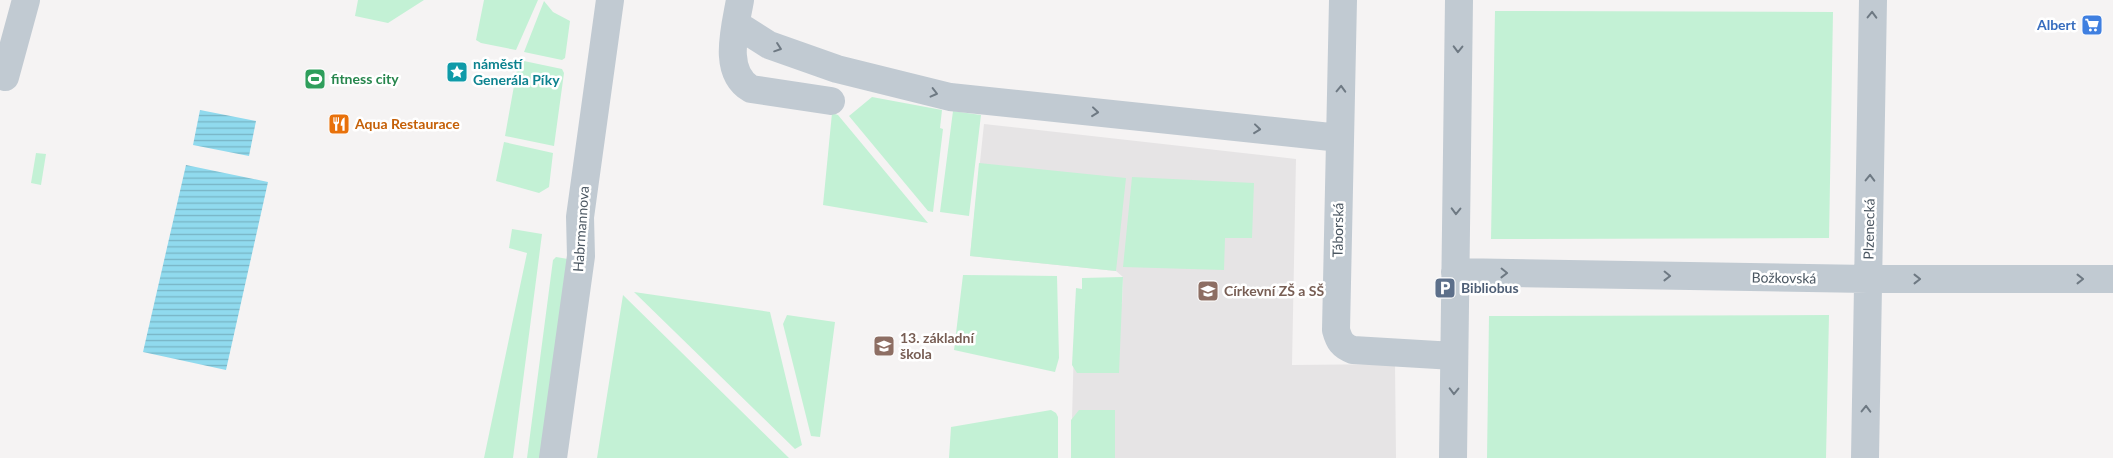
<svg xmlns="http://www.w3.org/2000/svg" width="2113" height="458" viewBox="0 0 2113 458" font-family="Lato,sans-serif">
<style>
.education{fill:#e6e4e5}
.green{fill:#c3f1d5}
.water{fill:url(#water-rules)}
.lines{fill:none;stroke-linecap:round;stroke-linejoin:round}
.minor{stroke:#c1cad2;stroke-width:28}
.oneway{stroke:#6e7983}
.labels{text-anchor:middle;stroke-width:5;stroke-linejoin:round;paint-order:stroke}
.shop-label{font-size:14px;font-weight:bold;fill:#366cbe;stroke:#fff;text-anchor:end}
.culture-label{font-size:14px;font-weight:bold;fill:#0d838f;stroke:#fff;text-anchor:start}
.leisure-label{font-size:14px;font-weight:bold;fill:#27864d;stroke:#fff;text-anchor:start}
.food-label{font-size:14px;font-weight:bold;fill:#c56008;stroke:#fff;text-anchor:start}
.street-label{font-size:14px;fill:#4a5661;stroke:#fff}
.service-label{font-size:14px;font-weight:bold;fill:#4e5e75;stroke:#fff;text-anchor:start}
.education-label{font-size:14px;font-weight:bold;fill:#785e54;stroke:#fff;text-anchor:start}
</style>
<defs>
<pattern id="water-rules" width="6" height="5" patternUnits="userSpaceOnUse" patternTransform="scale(1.25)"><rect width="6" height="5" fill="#90daee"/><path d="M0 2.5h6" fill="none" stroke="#78b4c4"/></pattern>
</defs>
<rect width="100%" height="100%" fill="#f5f3f3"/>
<!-- education -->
<path class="education" d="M984,124L1296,159L1292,365L1395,364L1396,458H1071L1075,304H1122L1123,277L1116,271L970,256Z"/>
<!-- green -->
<path class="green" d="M358,0H424L388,23L355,16Z
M484,0H538L516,50L481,43L476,40Z
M544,1L553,12L570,21L565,58L562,60L524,52Z
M1495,11L1833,12L1829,238L1491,239Z
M524,61L562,69L564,73L554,146L505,136L517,69Z
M872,97L942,110L940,128L943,129L933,212L928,211L849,116Z
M953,111L981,115L969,216L940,212Z
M832,113L838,115L928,223L823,205Z
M504,142L553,153L549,187L539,193L496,181Z
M36,153L46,154L41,185L31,183Z
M979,163L1126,178L1116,271L970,256Z
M1132,177L1254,183L1252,238H1225L1224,270L1123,267Z
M512,229L542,234L513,458H484L527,253L509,248Z
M556,257L568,259L542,458H527L553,260Z
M963,275L1057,276L1059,358L1055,372L954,350Z
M1123,277L1119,373H1077L1072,365L1076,288L1082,289V278Z
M634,292L770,312L802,445L795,449Z
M623,295L789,458H597Z
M787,315L835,322L820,437L811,436L783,324Z
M1829,315L1826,458H1487L1489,316Z
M1051,410L1056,413L1058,417V458H949L951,427Z
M1079,410H1115V458H1071V420Z"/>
<!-- water -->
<path class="water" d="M200,110L256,121L249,156L193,145Z
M186,165L268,182L226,370L143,352Z"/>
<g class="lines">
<!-- minor -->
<path class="minor" d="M740,0C735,29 722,72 751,89L831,101
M1343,0L1336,330C1339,341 1342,346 1353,350L1454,356
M736,24L769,45L837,69L950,97L1340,138
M5,77L26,0
M1455,272L1868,279H2113
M553,458L581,256L580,217L610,0
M1453,458L1459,0
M1865,458L1873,0"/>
</g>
<!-- one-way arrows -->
<defs><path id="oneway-chevron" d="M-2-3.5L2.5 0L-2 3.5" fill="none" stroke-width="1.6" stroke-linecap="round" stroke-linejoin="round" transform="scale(1.25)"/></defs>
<g class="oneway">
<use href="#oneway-chevron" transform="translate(1872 15) rotate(-89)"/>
<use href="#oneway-chevron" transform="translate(778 48) rotate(19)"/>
<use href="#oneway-chevron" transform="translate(1458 49) rotate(91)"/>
<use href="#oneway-chevron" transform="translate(1341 89) rotate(-88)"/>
<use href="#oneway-chevron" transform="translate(934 93) rotate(14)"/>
<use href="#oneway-chevron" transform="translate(1095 112) rotate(6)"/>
<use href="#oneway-chevron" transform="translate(1257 129) rotate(6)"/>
<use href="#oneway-chevron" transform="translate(1870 178) rotate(-89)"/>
<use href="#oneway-chevron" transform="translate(1456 211) rotate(91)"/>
<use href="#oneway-chevron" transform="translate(1504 273) rotate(1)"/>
<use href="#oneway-chevron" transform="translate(1667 276) rotate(1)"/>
<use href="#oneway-chevron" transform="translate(1917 279)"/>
<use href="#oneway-chevron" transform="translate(2080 279)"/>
<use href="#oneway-chevron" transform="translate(1454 391) rotate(91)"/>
<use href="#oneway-chevron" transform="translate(1866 409) rotate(-89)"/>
</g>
<!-- icons -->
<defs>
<g id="supermarket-square" transform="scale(1.125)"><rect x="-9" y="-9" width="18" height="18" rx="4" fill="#3f7fe0" stroke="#fff"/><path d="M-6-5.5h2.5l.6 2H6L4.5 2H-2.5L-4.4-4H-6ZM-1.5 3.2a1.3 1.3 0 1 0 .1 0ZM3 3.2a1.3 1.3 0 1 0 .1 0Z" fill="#fff"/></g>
<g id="sight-square" transform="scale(1.125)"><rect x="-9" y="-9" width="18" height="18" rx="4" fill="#0f9aa8" stroke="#fff"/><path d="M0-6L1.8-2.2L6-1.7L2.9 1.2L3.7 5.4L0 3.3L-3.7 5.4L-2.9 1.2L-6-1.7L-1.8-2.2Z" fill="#fff"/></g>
<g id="stadium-square" transform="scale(1.125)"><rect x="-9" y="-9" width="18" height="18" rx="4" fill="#2e9e5b" stroke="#fff"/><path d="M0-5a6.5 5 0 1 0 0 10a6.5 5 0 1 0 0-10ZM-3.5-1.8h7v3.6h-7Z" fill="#fff"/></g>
<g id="restaurant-square" transform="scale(1.125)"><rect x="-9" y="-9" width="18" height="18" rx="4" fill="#e8710a" stroke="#fff"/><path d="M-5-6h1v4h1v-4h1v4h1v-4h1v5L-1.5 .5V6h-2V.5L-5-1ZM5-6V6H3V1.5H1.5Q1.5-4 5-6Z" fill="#fff"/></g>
<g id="parking-square" transform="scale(1.125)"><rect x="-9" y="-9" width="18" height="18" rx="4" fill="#5c6f8a" stroke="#fff"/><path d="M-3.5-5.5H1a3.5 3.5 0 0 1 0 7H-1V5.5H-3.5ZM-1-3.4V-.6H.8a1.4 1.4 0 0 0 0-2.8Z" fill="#fff"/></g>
<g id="school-square" transform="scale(1.125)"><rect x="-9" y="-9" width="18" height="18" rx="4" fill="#8d6e63" stroke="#fff"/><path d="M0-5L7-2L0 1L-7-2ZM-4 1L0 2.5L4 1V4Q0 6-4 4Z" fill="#fff"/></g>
</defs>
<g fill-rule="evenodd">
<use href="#supermarket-square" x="2092" y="25"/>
<use href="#sight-square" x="457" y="72"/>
<use href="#stadium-square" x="315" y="79"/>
<use href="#restaurant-square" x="339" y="124"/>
<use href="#parking-square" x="1445" y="288"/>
<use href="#school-square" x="1208" y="291"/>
<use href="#school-square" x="884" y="346"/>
</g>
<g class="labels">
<!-- shop labels -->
<g class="shop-label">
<text x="2076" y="30">Albert</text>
</g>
<!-- culture labels -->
<g class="culture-label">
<text x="473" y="69">náměstí<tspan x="473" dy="16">Generála Píky</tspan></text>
</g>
<!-- leisure labels -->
<g class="leisure-label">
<text x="331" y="84">fitness city</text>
</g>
<!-- food labels -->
<g class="food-label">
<text x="355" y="129">Aqua Restaurace</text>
</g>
<!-- street labels -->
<g class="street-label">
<text transform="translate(581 229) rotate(-86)" y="5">Habrmannova</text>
<text transform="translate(1869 229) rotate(-89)" y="5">Plzenecká</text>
<text transform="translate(1338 230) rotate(-89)" y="5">Táborská</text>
<text transform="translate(1784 278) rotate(1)" y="5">Božkovská</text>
</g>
<!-- service labels -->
<g class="service-label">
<text x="1461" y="293">Bibliobus</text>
</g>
<!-- education labels -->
<g class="education-label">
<text x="1224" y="296">Církevní ZŠ a SŠ</text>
<text x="900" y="343">13. základní<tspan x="900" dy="16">škola</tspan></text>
</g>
</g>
</svg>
